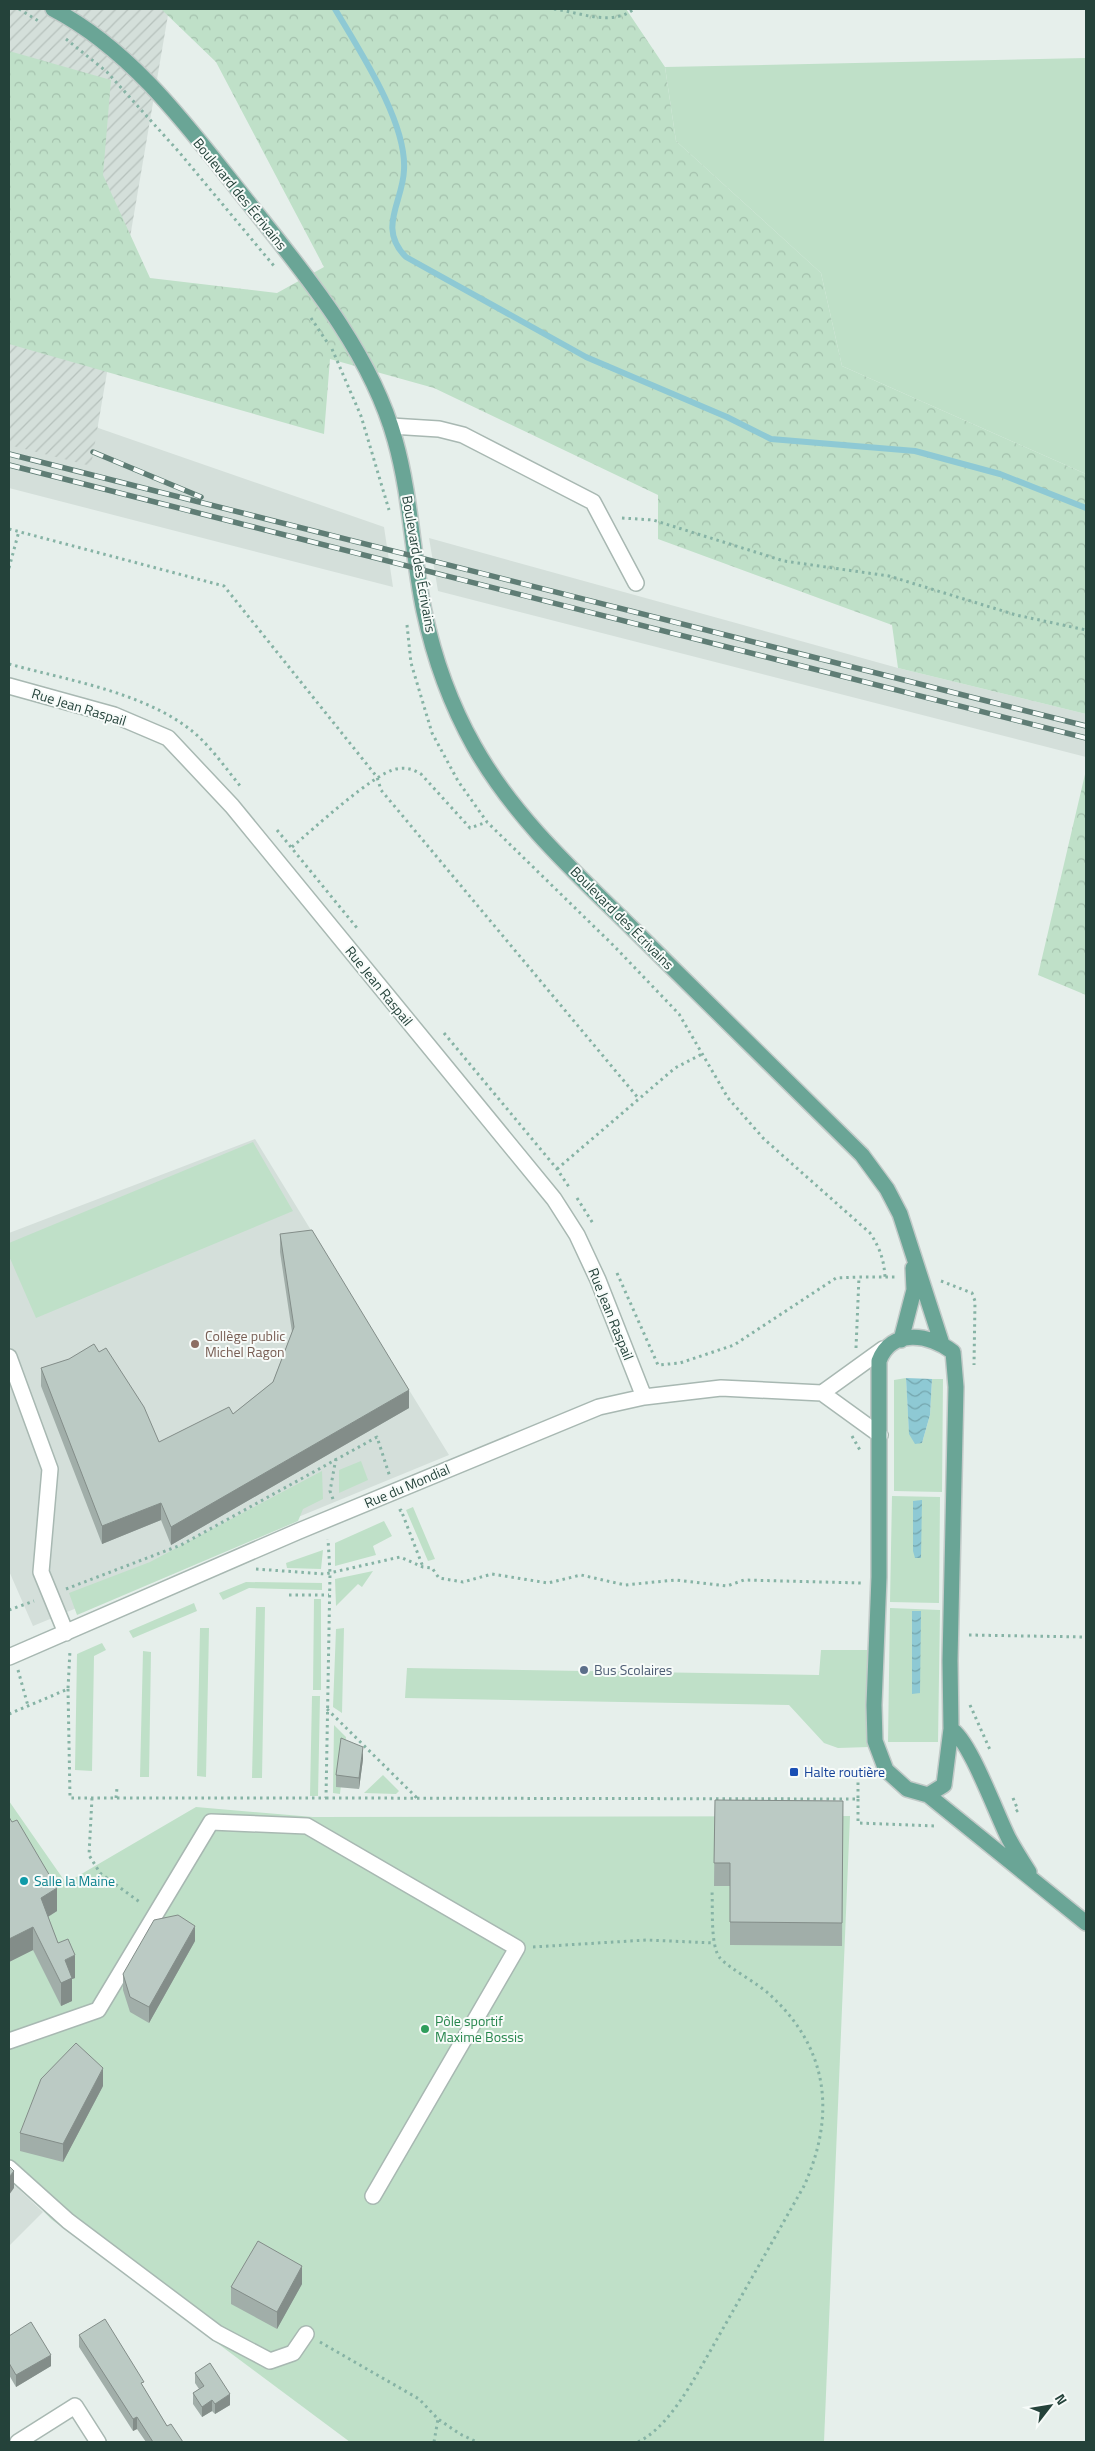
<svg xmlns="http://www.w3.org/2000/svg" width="1095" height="2451" viewBox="0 0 1095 2451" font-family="'Titillium Web',sans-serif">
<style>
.built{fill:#d4dfda}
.industrial{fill:url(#industrial-furrows)}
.green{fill:#bfe0c8}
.forest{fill:url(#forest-crowns)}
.water{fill:url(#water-waves)}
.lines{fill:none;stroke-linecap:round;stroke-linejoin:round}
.stream{stroke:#8ec9d4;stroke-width:6}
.minor-casing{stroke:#a8b8b2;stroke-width:18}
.major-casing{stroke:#c2cac8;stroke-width:18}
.path{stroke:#86b3a5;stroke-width:3;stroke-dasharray:2.5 4;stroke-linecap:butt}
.minor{stroke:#fff;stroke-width:15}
.major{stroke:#6aa596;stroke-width:15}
.rail-casing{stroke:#5f7d75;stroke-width:5.5}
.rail{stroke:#f7fbf9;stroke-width:4;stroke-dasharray:11;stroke-linecap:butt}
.wall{fill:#a1aea9}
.shaded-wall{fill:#838d89}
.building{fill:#bbcac4;stroke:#838d89}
.education-dot{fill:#8d6e63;stroke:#f7fbf9;stroke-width:2}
.service-dot{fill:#5c6f8a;stroke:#f7fbf9;stroke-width:2}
.transit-dot{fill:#1a4fb4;stroke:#f7fbf9;stroke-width:2}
.culture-dot{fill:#0f9aa8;stroke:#f7fbf9;stroke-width:2}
.leisure-dot{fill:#2e9e5b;stroke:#f7fbf9;stroke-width:2}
.labels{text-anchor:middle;stroke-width:4;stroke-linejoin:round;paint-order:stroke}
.street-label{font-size:14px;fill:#24423a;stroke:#f7fbf9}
.education-label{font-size:14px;fill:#785e54;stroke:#f7fbf9;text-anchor:start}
.service-label{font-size:14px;fill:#4e5e75;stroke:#f7fbf9;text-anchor:start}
.transit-label{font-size:14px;fill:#164399;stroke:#f7fbf9;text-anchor:start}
.culture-label{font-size:14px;fill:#0d838f;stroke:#f7fbf9;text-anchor:start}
.leisure-label{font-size:14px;fill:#27864d;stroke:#f7fbf9;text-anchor:start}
</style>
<defs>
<pattern id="industrial-furrows" width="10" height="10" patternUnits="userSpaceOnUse" patternTransform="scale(1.25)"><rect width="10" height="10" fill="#d4dfda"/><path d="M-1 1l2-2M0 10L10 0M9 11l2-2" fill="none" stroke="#b6c1bc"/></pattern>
<pattern id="forest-crowns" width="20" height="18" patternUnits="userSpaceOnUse" patternTransform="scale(1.25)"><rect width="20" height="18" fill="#bfe0c8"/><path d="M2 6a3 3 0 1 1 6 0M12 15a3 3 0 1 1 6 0" fill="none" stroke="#a4c1ad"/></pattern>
<pattern id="water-waves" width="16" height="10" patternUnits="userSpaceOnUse" patternTransform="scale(1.25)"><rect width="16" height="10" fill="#8ec9d4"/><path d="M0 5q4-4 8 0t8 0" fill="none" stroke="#74a5ad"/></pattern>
</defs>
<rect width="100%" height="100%" fill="#e6efeb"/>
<!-- built -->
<path class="built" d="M9,397L384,527L393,587L9,488Z
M429,538L898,668L1086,714V757L438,591Z
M255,1139L449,1455L33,1626L9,1571V1233Z
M9,2180L43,2212L9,2246Z"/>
<!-- industrial -->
<path class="industrial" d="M9,9H169L91,466L9,445Z"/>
<!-- green -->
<path class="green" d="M1086,58V474L842,366L821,273L676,141L665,67Z
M253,1142L293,1211L36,1318L9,1256V1243Z
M906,1378L909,1432L922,1443L930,1415L932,1379H943L942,1492L894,1491V1380Z
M361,1461L368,1480L339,1493V1470Z
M322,1471L323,1499L303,1509L298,1521L77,1615L69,1593L150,1562Z
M892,1496L940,1497L939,1603L890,1602Z
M413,1507L435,1559L428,1561L406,1510Z
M384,1521L392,1536L373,1546L376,1555L335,1566V1543Z
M323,1550L321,1569L287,1568L286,1563Z
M373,1571L362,1587L358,1584L336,1606L335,1579Z
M246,1582L322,1583V1590L249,1588L223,1600L219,1593Z
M314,1599H321V1690H313Z
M194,1603L197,1611L133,1638L129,1631Z
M256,1607H265L262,1778H252Z
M890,1608L940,1610L938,1742H888Z
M200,1628H209L206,1777L197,1776Z
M344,1628L342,1713L333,1707L336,1629Z
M102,1643L106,1650L94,1656L92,1771L75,1770L77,1654Z
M821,1650H869V1747L838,1748L824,1743L789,1705L405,1698L407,1668L819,1675Z
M143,1651L151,1652L149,1777H140Z
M312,1696H320L318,1796H310Z
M334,1725L346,1737L340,1794L333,1793Z
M383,1775L399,1791L396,1794L364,1793Z
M9,1801L66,1883L196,1807L313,1817L850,1816L824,2442H350L51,2219L9,2175Z"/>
<!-- forest -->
<path class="forest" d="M161,9H626L665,67L676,141L821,273L842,366L1086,474V714L898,668L892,625L658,539V495L434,388L330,359L324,434L9,344V51L111,80L103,175L150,278L277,293L324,267L216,62Z
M1086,770V995L1038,975Z"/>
<!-- water -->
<path class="water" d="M906,1378L932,1379L930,1415L922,1443L915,1444L909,1434Z
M922,1500L921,1558H915L913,1551V1501Z
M912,1611H921L920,1693L912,1694Z"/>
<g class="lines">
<!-- stream -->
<path class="stream" d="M335,9C359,50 407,122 404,170C403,202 377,228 406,257L586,357L727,417L771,439L915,451L1000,474L1086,508"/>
<!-- minor casing -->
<g class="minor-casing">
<path id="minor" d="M391,426L439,429L463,435L593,502L636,583
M9,686L114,715L168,738L232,806L554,1199L577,1235L598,1280L644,1397
M9,1357L50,1469L41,1572L66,1633
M822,1393L883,1349
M9,1657L299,1531L599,1407L644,1397L721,1388L822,1393L880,1435
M9,2041L98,2010L211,1822L307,1826L517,1948L373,2196
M9,2168L68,2221L217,2333L270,2361L293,2353L306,2334
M18,2442L75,2406L98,2442"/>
</g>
<!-- major casing -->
<g class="major-casing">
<path id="major" d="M53,9C134,51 192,132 247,201C304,273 370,350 395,440C411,496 412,554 424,611C434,658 451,705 474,746C515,819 577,874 635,931C711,1006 787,1080 862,1155L887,1189L900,1214L942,1344
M901,1340L914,1290L913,1268
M951,1729C970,1740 997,1816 1009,1839C1015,1850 1022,1861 1029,1872
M928,1795L944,1785L951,1729L950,1661L956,1387L953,1352C930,1334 891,1328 879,1361V1577L874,1705L875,1741L886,1770L907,1789L928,1795L1086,1923"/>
</g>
<!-- path -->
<path class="path" d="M19,9L40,22
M554,9C579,12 611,27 634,9
M66,39L107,72L179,152L274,266
M311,318L327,342
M332,349L361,416L389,510
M622,518L653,520L784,561L889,576L1016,615L1086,630
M9,529L224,586L377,777L381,790L639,1099
M9,568L19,531
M407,625L411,663L432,733L458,781L487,822L614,946L679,1014L728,1098L764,1139L870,1233C880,1248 884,1260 885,1277
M9,664C70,681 156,694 202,740C216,754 228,771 241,787
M277,830L357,928
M292,847C312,830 374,773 396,769C406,767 413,769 421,774L470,828L487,822
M444,1033L557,1169L569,1187
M557,1169L675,1068L702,1054
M577,1198L594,1225
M617,1273L658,1365L680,1363L734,1345L836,1278L859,1277
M941,1281L972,1293L975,1301L974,1365
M856,1348L859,1277H897
M852,1436L861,1452
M333,1499L330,1491L336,1458
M399,1511L401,1510L423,1567
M256,1569L325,1574L400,1557L423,1567L432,1568L439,1578L463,1582L492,1574L548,1583L581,1575L625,1585L675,1580L727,1586L744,1580L861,1583
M66,1589L181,1545L377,1437L390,1477
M289,1595H329
M9,1610L34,1601
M969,1635L1086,1637
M18,1670L28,1706
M68,1689L70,1798H326L330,1573L328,1539
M970,1705L991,1752
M327,1709L417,1798
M9,1714L68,1689L70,1650
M92,1798L89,1855L100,1873L141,1903
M116,1798L117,1788
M326,1798L858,1799V1782
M1013,1798L1018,1810L1015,1812
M858,1799V1823L936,1826
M533,1947L647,1940L714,1943
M320,2342L419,2399L438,2419L460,2434L477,2442
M434,2442L438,2419
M638,2442C663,2430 682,2399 696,2376L804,2186C836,2115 829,2048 769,1994C756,1982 730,1969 720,1958C710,1946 713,1907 712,1891"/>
<!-- minor -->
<use href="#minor" class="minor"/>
<!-- major -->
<use href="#major" class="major"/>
<!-- rail casing -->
<g class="rail-casing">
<path id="rail" d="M93,452L201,497
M9,454L1086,726
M9,465L1086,738"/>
</g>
<!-- rail -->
<use href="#rail" class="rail"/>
</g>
<!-- wall -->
<path class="wall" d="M280,1234L409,1408L171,1545L161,1520L102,1544L41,1386V1368L99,1352L159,1442L233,1414L273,1382L292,1332L280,1252Z
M363,1759L359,1789L336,1787V1775Z
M715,1800L843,1801L842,1946L730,1945V1886H714Z
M9,1817L57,1911L48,1917L58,1943L75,1978L72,1979V2001L61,2006L33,1950L9,1962Z
M195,1941L149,2023L130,2012L123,1990V1974Z
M103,2086L63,2162L20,2151V2133Z
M302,2284L277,2329L231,2304V2287Z
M79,2335L144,2388L167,2426L183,2442H146L137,2429L133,2431L79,2347Z
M9,2336L51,2366L16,2387L9,2375Z
M195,2373L230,2405L215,2414L212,2411L202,2417L193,2404V2393L199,2389L195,2383Z"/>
<!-- shaded-wall -->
<path class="shaded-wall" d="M409,1390V1408L171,1545V1527Z
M161,1503V1520L102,1544V1526Z
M363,1747V1759L359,1789V1778Z
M57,1888V1911L41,1921V1898Z
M195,1926V1941L149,2023V2007Z
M33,1927V1950L9,1962V1939Z
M75,1955V1978L72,1979V2001L61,2006V1983L65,1960Z
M103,2068V2086L63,2162V2144Z
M14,2171V2188L9,2195V2177Z
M302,2266V2284L277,2329V2312Z
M51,2355V2366L16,2387V2375Z
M230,2394V2405L215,2414V2404Z
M212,2400V2411L202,2417V2407Z
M137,2417V2429L133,2431V2419Z"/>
<!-- building -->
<path class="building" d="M312,1230L409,1390L171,1527L161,1503L102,1526L41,1368L69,1359L94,1344L99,1352L106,1348L144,1407L159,1442L229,1407L233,1414L273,1382L294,1327L280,1234Z
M341,1738L363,1747L359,1778L336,1775Z
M715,1800L843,1801L842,1923L730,1922V1863H714Z
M9,1817L12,1822L17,1820L57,1888L41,1898L58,1943L68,1939L75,1955L65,1960L72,1978L61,1983L33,1927L9,1939Z
M178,1915L195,1926L149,2007L130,1997L123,1974L154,1920Z
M76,2043L103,2068L63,2144L20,2133L41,2079Z
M9,2166L14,2171L9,2177Z
M258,2241L302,2266L277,2312L231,2287Z
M105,2319L144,2382L141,2383L167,2426L171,2424L183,2442H153L137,2417L133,2419L79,2335Z
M31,2322L51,2355L16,2375L9,2363V2336Z
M210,2363L230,2394L215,2404L212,2400L202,2407L193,2393L204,2386L195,2373Z"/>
<!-- markers -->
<circle class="education-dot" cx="195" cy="1344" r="5"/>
<circle class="service-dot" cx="584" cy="1670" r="5"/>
<rect class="transit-dot" x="789" y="1767" width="10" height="10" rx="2.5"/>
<circle class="culture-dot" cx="24" cy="1881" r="5"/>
<circle class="leisure-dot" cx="425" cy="2029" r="5"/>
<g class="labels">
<!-- street labels -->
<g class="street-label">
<text transform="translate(240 194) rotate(51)" y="5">Boulevard des Écrivains</text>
<text transform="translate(419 564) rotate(80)" y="5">Boulevard des Écrivains</text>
<text transform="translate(79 707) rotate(17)" y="5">Rue Jean Raspail</text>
<text transform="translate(622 918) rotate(45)" y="5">Boulevard des Écrivains</text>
<text transform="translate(379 986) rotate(51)" y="5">Rue Jean Raspail</text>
<text transform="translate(611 1314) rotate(68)" y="5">Rue Jean Raspail</text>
<text transform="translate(407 1486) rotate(-23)" y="5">Rue du Mondial</text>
</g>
<!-- education labels -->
<g class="education-label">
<text x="205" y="1341">Collège public<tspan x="205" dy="16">Michel Ragon</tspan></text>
</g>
<!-- service labels -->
<g class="service-label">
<text x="594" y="1675">Bus Scolaires</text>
</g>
<!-- transit labels -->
<g class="transit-label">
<text x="804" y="1777">Halte routière</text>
</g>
<!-- culture labels -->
<g class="culture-label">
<text x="34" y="1886">Salle la Maine</text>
</g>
<!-- leisure labels -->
<g class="leisure-label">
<text x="435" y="2026">Pôle sportif<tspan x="435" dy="16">Maxime Bossis</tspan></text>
</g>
</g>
<!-- border -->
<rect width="1095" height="2451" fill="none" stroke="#24423a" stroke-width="20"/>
<!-- north arrow -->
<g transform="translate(1050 2406) rotate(59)" stroke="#f7fbf9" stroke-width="4" paint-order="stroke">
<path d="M0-4L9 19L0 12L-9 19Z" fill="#24423a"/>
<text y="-8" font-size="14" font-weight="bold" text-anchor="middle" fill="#24423a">N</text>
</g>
</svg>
